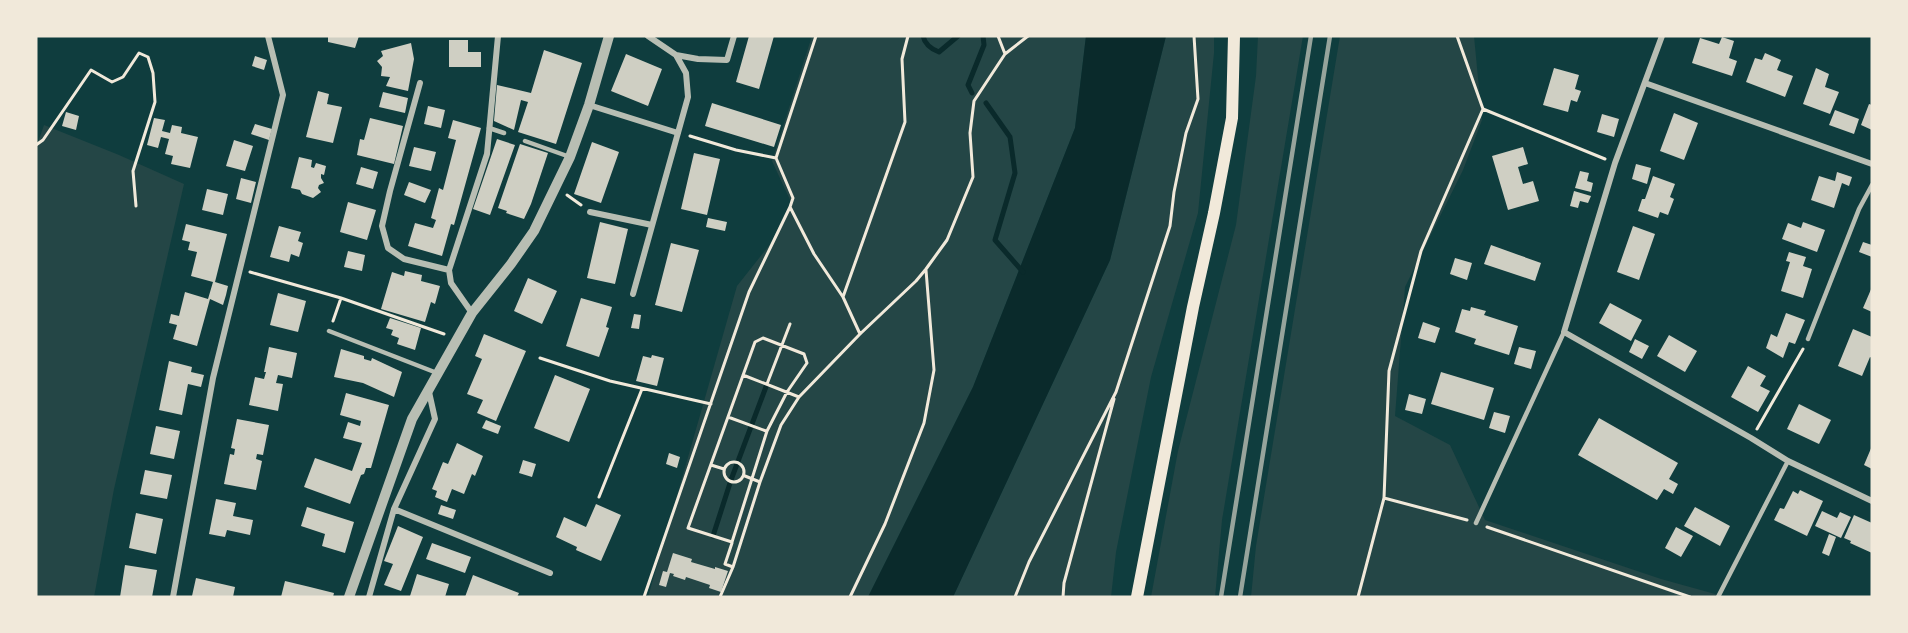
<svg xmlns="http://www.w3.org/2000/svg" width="1908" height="633" viewBox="0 0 1908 633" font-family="'Roboto Condensed',sans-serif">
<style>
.green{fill:#244646}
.water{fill:#0a2a2b}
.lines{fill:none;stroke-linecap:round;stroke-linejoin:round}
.stream{stroke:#0a2a2b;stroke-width:5}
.building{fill:#cfcfc3}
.path{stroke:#f1e9da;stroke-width:3}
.service{stroke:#b8beb3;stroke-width:4.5}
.minor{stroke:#b8beb3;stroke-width:6}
.tertiary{stroke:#b8beb3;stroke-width:10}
.secondary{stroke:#f1e9da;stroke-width:12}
.rail{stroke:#97a49c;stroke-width:4.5}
</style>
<rect width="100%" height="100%" fill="#0f3d3e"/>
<!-- green -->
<path class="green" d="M812,36H1086L1075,128L973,387L868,597H648L737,286L771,243L791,202L772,161Z
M1166,36H1214V53L1198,213L1151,377L1116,552L1111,597H953L1110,260Z
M1258,36H1303L1222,520L1215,597H1151L1178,451L1236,225L1256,76Z
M1340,36H1474L1482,120L1463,170L1405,287L1395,416L1450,445L1485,520L1661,579L1726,597H1251L1256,546Z
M44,125L119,155L184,184L114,489L94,597H36V148Z"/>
<!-- water -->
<path class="water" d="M1086,36H1166L1110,260L953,597H868L973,387L1075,128Z"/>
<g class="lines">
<!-- stream -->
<path class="stream" d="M923,36C925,45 931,49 939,52L958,36
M972,93L968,85L984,45L983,36
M986,103L1010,137L1015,173L995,240L1023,272
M713,536L731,480L767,384"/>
</g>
<!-- building -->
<path class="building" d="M328,36H359L355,48L328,42Z
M749,36H774L759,89L736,82Z
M1722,37L1734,41L1729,58L1737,61L1732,76L1692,63L1700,38L1719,44Z
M449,40H468V52H481V67H449Z
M411,43L414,59L408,91L386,86L390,77L381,76L382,67L377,61L383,56L381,51Z
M544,50L582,63L556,144L518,132L528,102L521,100L514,130L494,121L497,85L531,93Z
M1765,53L1781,60L1777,70L1793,76L1785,97L1746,82L1755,58L1762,60Z
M626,54L662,69L648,106L611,91Z
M255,56L267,60L264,70L252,66Z
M1554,68L1579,75L1575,89L1581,91L1577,102L1571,100L1568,112L1543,105Z
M1816,68L1829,74L1825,87L1839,92L1830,114L1803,104Z
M318,91L329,94L327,104L342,107L333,143L306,137Z
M383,92L408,98L405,113L379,107Z
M712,103L781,125L774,147L705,126Z
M1869,104L1872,105V130L1861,125Z
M428,106L445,110L441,128L424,124Z
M1835,110L1859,119L1854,134L1829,125Z
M66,112L79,116L76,130L62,126Z
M1674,113L1698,123L1684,160L1660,151Z
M1602,114L1619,119L1614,137L1597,132Z
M154,118L165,120L162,131L170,133L172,125L182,127L181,133L198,137L190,168L171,164L173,156L165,154L169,139L161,137L158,148L147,145Z
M370,118L403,126L394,164L357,155L360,139L364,140Z
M453,120L481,128L454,225L451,224L442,256L408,246L415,223L433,228L436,220L431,218L439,188L443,190L456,140L448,138Z
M255,124L272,129L269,140L251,134Z
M497,139L515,145L490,215L473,209Z
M234,140L253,146L245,171L226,166Z
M592,142L619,152L601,203L574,194Z
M520,144L548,153L531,204L524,219L506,213L507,211L498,208Z
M414,147L436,152L431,171L409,166Z
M1523,147L1528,164L1518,167L1523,184L1533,181L1539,201L1508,210L1492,156Z
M694,153L720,159L707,215L681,209Z
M299,157L312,160L311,167L314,168L316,163L326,166L324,175L321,174V178L324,183L319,185L318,188L321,192L313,198L302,194L300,190L291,188Z
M1636,164L1651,168L1647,184L1632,179Z
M361,167L378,172L373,189L356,184Z
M1580,171L1589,173L1587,181L1593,183L1591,192L1575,188Z
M1837,172L1852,177L1849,186L1842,183L1834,208L1811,200L1819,176L1835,181Z
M1653,176L1675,184L1670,197L1674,199L1668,215L1660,212L1658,218L1638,211L1642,199H1645Z
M241,178L256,182L251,203L236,199Z
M409,182L431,190L425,203L404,195Z
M207,189L228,194L223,215L202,210Z
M1574,191L1591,196L1588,203L1580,201L1578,208L1570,206Z
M348,202L376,210L367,240L340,232Z
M708,218L727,222L725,231L706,227Z
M600,222L628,229L615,284L587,278Z
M1803,222L1825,230L1817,252L1782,239L1788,223L1801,228Z
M186,224L227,234L215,282L228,286L226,295L223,305L210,299L197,346L173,339L177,325L169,323L171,314L179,316L185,292L208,299L213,282L191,276L197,252L188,250L190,242L182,240Z
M279,226L301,232L298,241L303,243L299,257L291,254L289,262L270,257Z
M1633,226L1655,234L1639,280L1617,272Z
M1863,242L1872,245V257L1859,252Z
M671,243L699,250L682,312L655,305Z
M1491,245L1541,263L1535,281L1484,264Z
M348,251L365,255L362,271L344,267Z
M1789,252L1806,257L1803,266L1812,269L1803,298L1781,291L1790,262L1786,261Z
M1455,258L1472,263L1467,280L1450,274Z
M405,271L422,275L421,281L440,286L435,304L431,302L425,322L381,309L392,272L404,276Z
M528,278L557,291L542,324L514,311Z
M1872,287V312L1863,308Z
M278,293L306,301L298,332L270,325Z
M581,298L612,307L606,327L609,328L599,357L566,346Z
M1610,303L1642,320L1631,341L1599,323Z
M1471,307L1486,311L1484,315L1518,326L1509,355L1474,344L1476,339L1455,332L1462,309L1470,311Z
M1786,313L1805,320L1795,344L1789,342L1783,358L1766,348L1771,334L1777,337Z
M634,314L641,315L639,329L631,328Z
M390,318L421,328L415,350L397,344L399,338L391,335L393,330L386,328Z
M1423,322L1440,328L1435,343L1418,338Z
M1853,329L1872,337V358L1870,357L1862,376L1838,366Z
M484,334L526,351L496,421L477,413L483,400L467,394L482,359L475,356Z
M1669,335L1697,351L1685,372L1657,356Z
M1635,339L1649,346L1642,359L1629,352Z
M269,347L297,353L292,378L278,375L276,383L283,384L278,411L249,405L255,377L264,379L266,372H264Z
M1519,347L1536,351L1531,369L1514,364Z
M341,349L364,356V359L371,361L372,358L402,372L394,397L363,383L334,377Z
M652,355L664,358L657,386L636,381L643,356L651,358Z
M169,361L192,367L191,372L204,375L201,387L188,384L182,415L159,410Z
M1748,366L1766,376L1760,386L1770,391L1758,412L1731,397Z
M1441,372L1494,388L1484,420L1431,404Z
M555,375L590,389L569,442L534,428Z
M346,393L389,405L371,468H366L364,474L361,475L350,504L304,487L315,458L352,471L362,443L343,438L348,422L360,426L361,421L340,415Z
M1409,394L1426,399L1422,414L1405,410Z
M1799,404L1831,420L1819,444L1787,429Z
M1494,412L1510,416L1505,433L1489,428Z
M1599,418L1678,463L1669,479L1678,484L1673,494L1664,489L1657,500L1578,455Z
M237,419L269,425L263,455L257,454L256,459L262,461L256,490L224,484L230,454L234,455L235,449L231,448Z
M486,420L501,426L498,434L482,428Z
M156,426L180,431L174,459L150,454Z
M457,443L483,456L475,476L472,474L464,494L452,489L447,502L435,497L437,491L432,489L443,462L448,464Z
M1872,446V469L1864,465Z
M669,453L680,457L677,468L666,464Z
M523,460L536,464L532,477L519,473Z
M145,470L172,475L167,499L140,494Z
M1800,490L1823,501L1807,536L1774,520L1780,508L1784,509L1793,491L1798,494Z
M216,499L236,503L233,516L253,520L250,535L227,530L225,537L209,534Z
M596,504L621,515L601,561L576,550L577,547L556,537L564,517L586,527Z
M441,505L456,510L453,519L438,514Z
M307,507L354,522L345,553L322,546L325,534L301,526Z
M1695,507L1730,526L1720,546L1684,526Z
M1822,511L1837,518L1840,512L1851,517L1841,538L1815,526Z
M136,513L163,519L156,554L129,548Z
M1854,515L1872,523V553L1850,543L1851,541L1844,538Z
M398,526L423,537L401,591L384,585L393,564L384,561Z
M1676,527L1693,536L1681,557L1665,548Z
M1829,534L1836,537L1829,556L1822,553Z
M432,543L471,557L465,573L426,559Z
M673,553L692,559L691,562L715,569V567L728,571L721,592L709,588L710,585L686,577L685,580L673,576L674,574L670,573L666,587L659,585L663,571L667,572Z
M125,565L157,570L152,597H120Z
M417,574L449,584L445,597L410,596Z
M473,575L519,593L517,597H465Z
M196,578L235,587L233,597L192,596Z
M285,581L310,587L334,593L333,597H281Z"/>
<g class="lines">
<!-- path -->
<path class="path" d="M998,36L1005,54
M1483,109L1605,159
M690,136L736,150L776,158
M36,145L43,140L91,70L112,82L123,77L139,53L148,57L153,73L155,102L133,171L136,206
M567,195L581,205
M790,207L814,254L843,297L860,334
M250,272L341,298L444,334
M843,297L905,122L902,59L908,36
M333,321L341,298
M763,338L804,354L807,363L787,392L767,431L732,542L688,528L755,342Z
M540,358L610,381L711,404
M743,375L799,397
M767,384L790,324
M728,417L766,431
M1757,429L1803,349
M724 472a10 10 0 1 1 20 0a10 10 0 1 1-20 0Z
M711,465L724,469
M745,476L760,482
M599,497L642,389
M1384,498L1467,520
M1487,527L1690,597
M732,543L725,564L733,567
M644,597L749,292L790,207L793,198L776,158L816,36
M720,597L733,567L760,482L781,425L799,397L860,334L916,281L926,269L947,240L973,177L970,133L974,101L1005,54L1028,36
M850,597L885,524L924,423L934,370L926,270
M1015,597L1029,562L1116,392L1170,226L1174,192L1186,133L1198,99L1194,36
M1063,597L1064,583L1114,399
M1358,597L1384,498L1389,371L1421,251L1483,109L1457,36"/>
<!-- service -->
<path class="service" d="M489,128L504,133
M525,141L570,157
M329,331L437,373
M1808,339L1859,209L1872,185
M1476,523L1564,332
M1718,597L1788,461"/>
<!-- minor -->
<path class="minor" d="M1662,36L1615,163L1564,332L1751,438L1788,461L1872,501
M676,55L698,59L727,60L734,36
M420,83L390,191L382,226L388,248L404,259L449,270
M1645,83L1872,164
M589,105L678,133
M590,212L652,225
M633,294L688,97L686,73L676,55L648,36
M472,313L451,283L449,270L487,154L498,36
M394,509L550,573
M173,597L213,378L283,95L268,36
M369,597L394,509L435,419L429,392"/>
<!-- tertiary -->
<path class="tertiary" d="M349,597L412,419L472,313L511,264L534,231L570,157L589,105L609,36"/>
<!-- secondary -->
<path class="secondary" d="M1137,597L1193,307L1214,213L1232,118L1234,36"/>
<!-- rail -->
<path class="rail" d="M1221,597L1311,36
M1240,597L1330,36"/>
</g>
<!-- border -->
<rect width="1908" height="633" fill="none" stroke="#f1e9da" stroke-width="75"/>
</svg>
